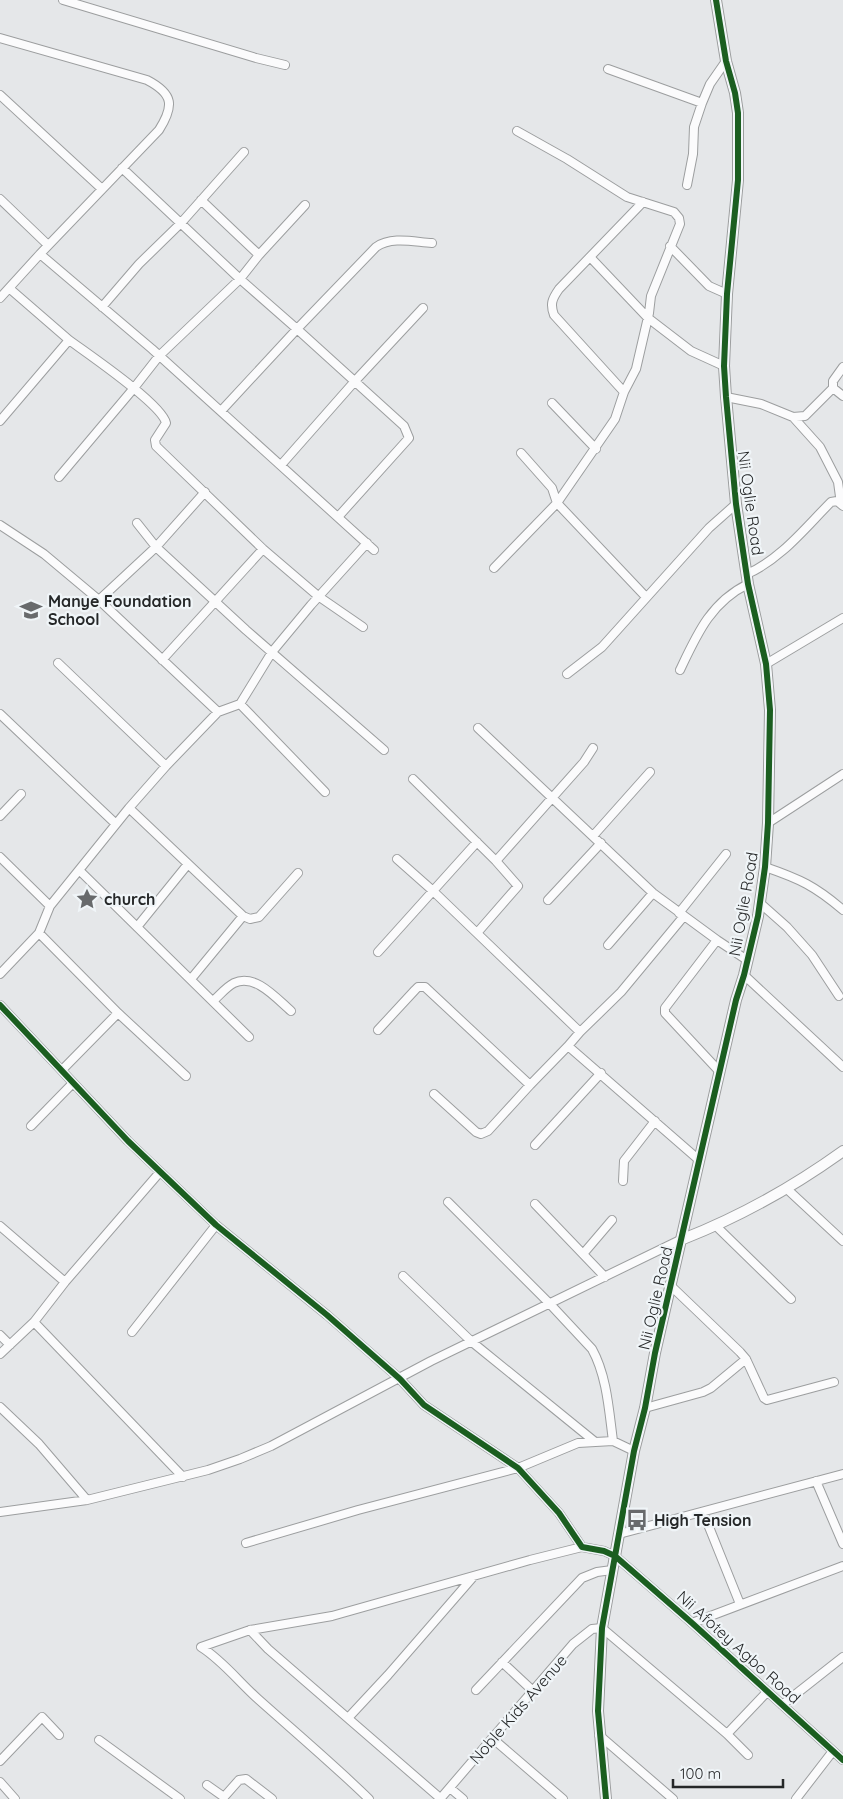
<svg xmlns="http://www.w3.org/2000/svg" width="843" height="1799" viewBox="0 0 843 1799" font-family="Quicksand,sans-serif">
<style>
.lines{fill:none;stroke-linecap:round;stroke-linejoin:round}
.street-casing{stroke:#9c9e9f;stroke-width:10}
.secondary-casing{stroke:#9c9e9f;stroke-width:12}
.street{stroke:#fbfbfc;stroke-width:8}
.secondary{stroke:#fbfbfc;stroke-width:10}
.cycleway-casing{stroke:#f0f5f8;stroke-width:9}
.cycleway{stroke:#1b5e20;stroke-width:6}
.labels{text-anchor:middle;stroke-width:4.5;stroke-linejoin:round;paint-order:stroke}
.street-label{font-size:16px;fill:#252728;stroke:#f0f5f8}
.poi-label{font-size:16px;font-weight:bold;fill:#252728;stroke:#f0f5f8;text-anchor:start}
</style>
<rect width="100%" height="100%" fill="#e5e7e9"/>
<g class="lines">
<!-- street casing -->
<g class="street-casing">
<path id="street" d="M63,0L256,58L285,65
M0,38L147,80C174,94 174,106 159,130L40,254L0,298
M608,69L702,103
M0,95L102,189
M122,168L240,279L297,329L376,247C392,236 414,242 432,243
M687,185L693,154L694,127L702,103L710,84L726,61
M0,199L48,245
M201,200L259,255
M670,246L709,286L727,294
M40,254L152,349L374,550
M590,257L648,318L691,351L724,366
M102,307L139,264L181,223L244,152
M69,340C88,354 162,404 166,423L155,440L156,446L263,549L318,596L363,627
M833,388L843,396
M624,392L554,315C550,304 552,299 559,289L643,202
M726,397L761,404L793,417L805,416L833,388V381L843,367
M552,403L596,449
M221,411L297,329L404,426L409,438L338,517
M793,417L820,447L838,482L841,504
M0,421L69,340L9,288
M521,453L552,488L557,503L646,597
M281,465L355,381L423,308
M59,477L134,388L159,356L240,279L259,255L305,205
M137,523L156,547L246,630L384,750
M0,525L44,554L99,600L218,712
M494,568L557,503L615,419L624,392L636,369L649,313L651,296L680,224L679,218L674,212L627,197L567,159L517,131
M747,574C781,559 805,528 831,502L837,501L843,506
M99,600L156,547L205,492
M162,660L263,549
M58,663L166,766
M766,664L843,618
M680,670C697,634 711,602 748,584
M567,674L602,647L709,528L736,504
M240,704L325,792
M0,714L116,824
M478,728L653,893L717,940L747,960
M413,779L496,861L518,886L477,933
M129,808L243,916L250,919L259,917L298,873
M0,816L21,794
M768,823L843,774
M593,836L650,772
M0,857L50,906L129,808L166,766L218,712L240,704L272,652L311,605L367,543
M397,859L432,890L580,1032L568,1046
M496,861L584,762L593,748
M765,867C800,879 815,886 843,910
M79,870L249,1037
M548,900L601,843
M760,903L787,927L812,955L839,996
M679,913L726,854
M137,927L188,864
M39,933L118,1013L186,1076
M717,940L665,1008V1013L719,1071
M608,945L653,893
M378,952L477,842
M0,974L39,933L50,906
M744,975L843,1067
M191,979L243,916
M213,1001C220,995 226,987 234,983C255,973 276,998 291,1011
M0,1005L128,1141L216,1225L327,1315L400,1379L424,1405L518,1468L559,1513L582,1547L604,1551L615,1556L692,1623L843,1760
M378,1030L415,990L418,987H425L530,1085L568,1046L699,1160
M580,1032L621,992L684,916
M62,1070L118,1013
M434,1094L476,1132L481,1134L488,1131L530,1085
M31,1126L73,1083
M535,1145L601,1073
M623,1181L624,1161L655,1121
M787,1189L843,1241
M448,1202L550,1304L592,1349C607,1376 609,1411 613,1441
M535,1204L605,1277
M0,1226L65,1282
M716,1226L791,1299
M583,1254L612,1220
M403,1276L472,1342L594,1441
M671,1286L740,1352L746,1359L764,1398L767,1400L834,1382
M34,1322L183,1477
M132,1332L216,1225
M0,1335L10,1345
M0,1354L34,1322L65,1282L160,1172
M0,1407L39,1444L87,1500
M645,1408L703,1392L711,1388L746,1359
M816,1481L843,1544
M0,1512L87,1500L208,1470L240,1459L271,1446L431,1361L682,1239
M703,1512L740,1604
M619,1534L843,1474
M246,1543L358,1510L518,1468L578,1443L613,1441L634,1451
M692,1623L843,1566
M250,1630L268,1649L440,1798
M502,1662L533,1691
M476,1690L582,1578L597,1572L612,1570
M782,1705L843,1657
M348,1718L388,1675L474,1576
M727,1734L767,1692
M599,1735L673,1799
M492,1738L563,1799
M99,1740L180,1799
M0,1761L42,1717L59,1735
M0,1782L15,1799
M207,1785L224,1797L239,1780L246,1779L272,1799
M450,1788L463,1799
M369,1799C333,1764 295,1732 258,1699C239,1682 222,1660 201,1647L250,1630L332,1616L530,1560L582,1547
M440,1799L573,1644L592,1629L602,1628L727,1734L748,1755
M796,1799L833,1751"/>
</g>
<!-- secondary casing -->
<g class="secondary-casing">
<path id="secondary" d="M683,1239C739,1217 793,1187 843,1151
M606,1799L598,1711L602,1628L634,1451L645,1408L655,1353L736,1000L744,975L758,916L765,867L768,823L770,710L766,664L748,584L736,504L726,397L724,366L727,294L738,180V113L735,93L726,61L716,0"/>
</g>
<!-- street -->
<use href="#street" class="street"/>
<!-- secondary -->
<use href="#secondary" class="secondary"/>
<!-- cycleway casing -->
<g class="cycleway-casing">
<path id="cycleway" d="M0,1005L128,1141L216,1225L327,1315L400,1379L424,1405L518,1468L559,1513L582,1547L604,1551L615,1556L692,1623L843,1760
M606,1799L598,1711L602,1628L634,1451L645,1408L655,1353L736,1000L744,975L758,916L765,867L768,823L770,710L766,664L748,584L736,504L726,397L724,366L727,294L738,180V113L735,93L726,61L716,0"/>
</g>
<!-- cycleway -->
<use href="#cycleway" class="cycleway"/>
</g>
<!-- icons -->
<defs>
<g id="school-bare" transform="scale(1.725)"><path d="M0-5L7-2L0 1L-7-2ZM-4 1L0 2.5L4 1V4Q0 6-4 4Z" fill="#686a6c" stroke="#f0f5f8" stroke-width="2.5" paint-order="stroke"/></g>
<g id="sight-bare" transform="scale(1.725)"><path d="M0-6L1.8-2.2L6-1.7L2.9 1.2L3.7 5.4L0 3.3L-3.7 5.4L-2.9 1.2L-6-1.7L-1.8-2.2Z" fill="#686a6c" stroke="#f0f5f8" stroke-width="2.5" paint-order="stroke"/></g>
<g id="bus-bare" transform="scale(1.725)"><path d="M-5-6H5V4H4V6H2V4H-2V6H-4V4H-5ZM-3.5-4V0h7V-4ZM-3.5 1.2v1.5H-2V1.2ZM2 1.2v1.5H3.5V1.2Z" fill="#686a6c" stroke="#f0f5f8" stroke-width="2.5" paint-order="stroke"/></g>
</defs>
<g fill-rule="evenodd">
<use href="#school-bare" x="31" y="610"/>
<use href="#sight-bare" x="87" y="899"/>
<use href="#bus-bare" x="637" y="1520"/>
</g>
<g class="labels">
<!-- street labels -->
<g class="street-label">
<text transform="translate(751 503) rotate(82)" y="6">Nii Oglie Road</text>
<text transform="translate(743 904) rotate(-80)" y="6">Nii Oglie Road</text>
<text transform="translate(655 1298) rotate(-77)" y="6">Nii Oglie Road</text>
<text transform="translate(739 1647) rotate(42)" y="6">Nii Afotey Agbo Road</text>
<text transform="translate(518 1709) rotate(-49)" y="6">Noble Kids Avenue</text>
</g>
<!-- poi labels -->
<g class="poi-label">
<text x="48" y="607">Manye Foundation<tspan x="48" dy="18">School</tspan></text>
<text x="104" y="905">church</text>
<text x="654" y="1526">High Tension</text>
</g>
</g>
<!-- scale -->
<path d="M673 1779v8h110v-8" fill="none" stroke="#252728" stroke-width="2.5"/>
<text x="680" y="1779" font-size="15" fill="#252728" stroke="#f0f5f8" stroke-width="4" paint-order="stroke">100 m</text>
</svg>
